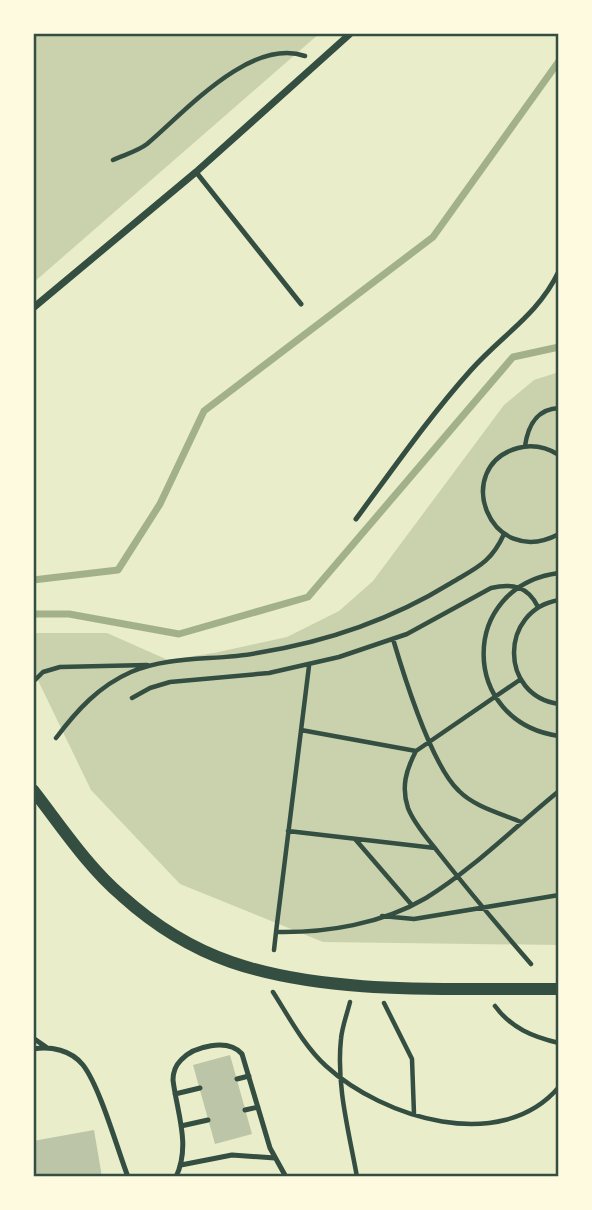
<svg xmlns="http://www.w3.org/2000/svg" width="592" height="1210" viewBox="0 0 592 1210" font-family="'Source Sans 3',sans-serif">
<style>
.green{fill:#cad2ad}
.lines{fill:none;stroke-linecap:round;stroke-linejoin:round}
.stream{stroke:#a3b18a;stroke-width:7}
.building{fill:#bcc5a7}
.path{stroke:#344e41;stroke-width:4.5}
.service{stroke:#344e41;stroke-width:5}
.minor{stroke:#344e41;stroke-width:7}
.tertiary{stroke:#344e41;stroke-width:12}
.neatline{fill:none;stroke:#344e41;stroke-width:2.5}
</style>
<rect width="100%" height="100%" fill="#e9edc9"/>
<!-- green -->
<path class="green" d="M33,33H206L208,35L210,33H320L33,283Z
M559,372V945L323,942L180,884L91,790L33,670V633H107L168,660L214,653L287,637L339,611L373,581L504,405L534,380Z"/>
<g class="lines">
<!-- stream -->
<path class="stream" d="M33,580L118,570L160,504L204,411L433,237L559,61
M33,614H69L179,634L308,597L513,357L559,347"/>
</g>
<!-- building -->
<path class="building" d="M230,1055L252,1134L215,1144L193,1065Z
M94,1130L102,1177H33V1141Z"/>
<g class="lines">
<!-- path -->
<path class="path" d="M113,160C124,155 138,151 147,144C184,113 250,37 305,56
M525,446C528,426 536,409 559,408
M559,455C546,447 533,444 518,448C451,466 489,571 559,534
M559,573C458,586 459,722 559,736
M559,600C499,610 499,696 559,704
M393,639C404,676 432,766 459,791C475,807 500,813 521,822
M309,666L276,932C326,933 382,924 426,898C472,870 517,825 559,791
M521,679L416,751C406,770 401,787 408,808C414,824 428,839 438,852C468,890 499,927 531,964
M33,682L43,672L60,667L147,665
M132,698L150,688L170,682L269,673L339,657L407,634L491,588C512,583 528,586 538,607
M301,730L416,751
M56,738C77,710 99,686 131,672C170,655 216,661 257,653C326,642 391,620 451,583C476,568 491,563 504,534
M288,831L435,848
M355,839L411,904
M382,916L414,919L559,895
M274,950L276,932
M273,992C289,1017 304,1046 326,1066C383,1118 501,1155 559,1087
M350,1002C347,1014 342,1027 341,1039C336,1085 349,1132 357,1177
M384,1003L412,1059L414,1114
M495,1006C511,1028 533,1037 559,1043"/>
<!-- service -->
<path class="service" d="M196,172L301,304
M356,519C393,469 429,417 471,370C502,335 538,315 559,271
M33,1038L46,1047
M33,1049C51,1046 71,1050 83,1065C100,1087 117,1148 128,1177
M237,1079L249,1076
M175,1094L200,1088
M245,1110L258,1107
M181,1126L208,1120
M181,1165L232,1155L275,1158
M176,1177C191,1145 177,1113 173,1080C173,1072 175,1066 181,1060C194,1046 228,1038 242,1054L270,1148L286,1177"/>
<!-- minor -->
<path class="minor" d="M33,308L196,172L351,33"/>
<!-- tertiary -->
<path class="tertiary" d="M33,790C61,826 87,866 122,896C153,924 191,948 231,962C329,996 455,988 559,989"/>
</g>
<!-- border -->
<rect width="592" height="1210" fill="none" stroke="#fefae0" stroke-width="70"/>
<rect x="35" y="35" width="522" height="1140" class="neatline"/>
</svg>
